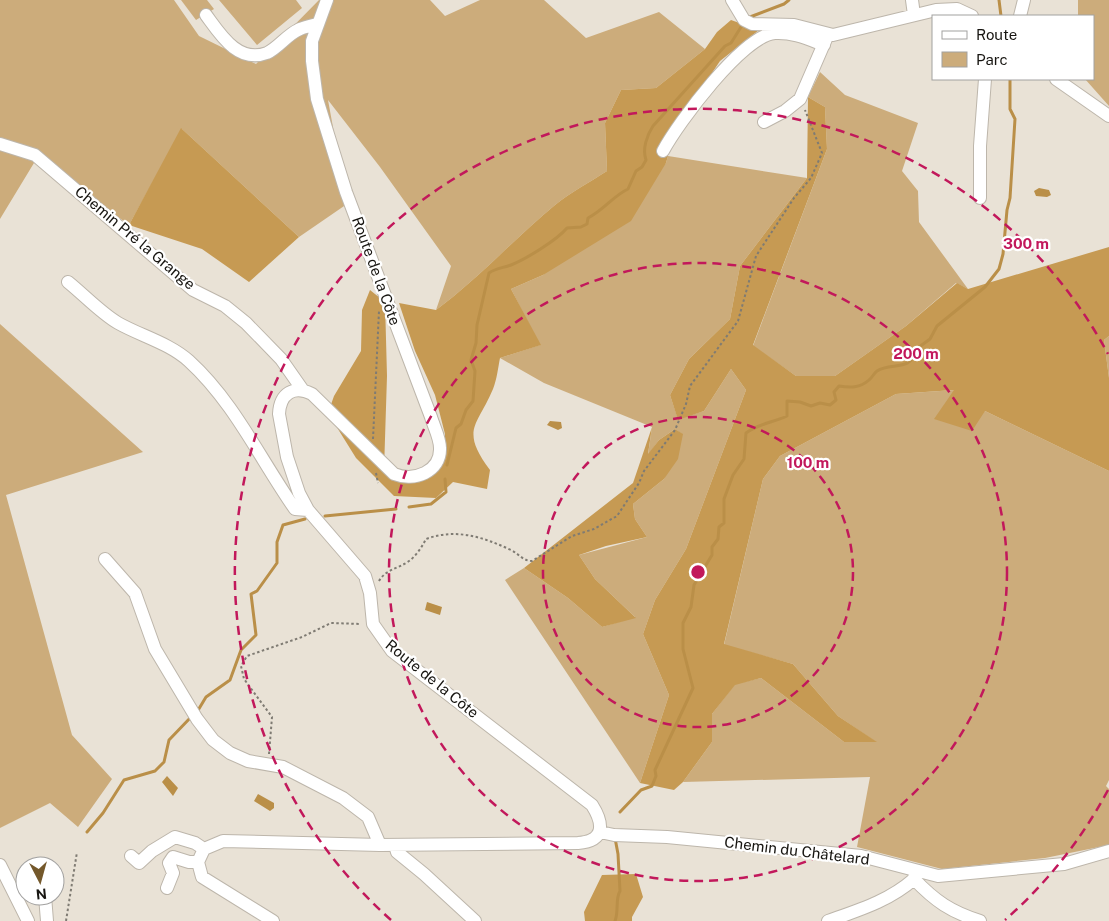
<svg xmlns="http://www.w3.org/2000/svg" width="1109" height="921" viewBox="0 0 1109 921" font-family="'Public Sans',sans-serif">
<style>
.green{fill:#ccac7b}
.forest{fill:#c69a53}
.water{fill:#ba8f48}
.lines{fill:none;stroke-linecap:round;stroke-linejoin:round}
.stream{stroke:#ba8f48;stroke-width:3}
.minor-casing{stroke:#bdb6ab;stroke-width:14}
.path{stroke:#7f7b73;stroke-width:2;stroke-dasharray:2.5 2.5;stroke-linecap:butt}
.minor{stroke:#fff;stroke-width:12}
.ring{fill:none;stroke:#c2185b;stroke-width:2.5;stroke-dasharray:9 6}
.labels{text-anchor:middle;stroke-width:4.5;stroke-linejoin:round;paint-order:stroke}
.street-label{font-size:15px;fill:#171511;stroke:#fff}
.centre{fill:#c2185b;stroke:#fff;stroke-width:2.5}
.ring-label{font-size:15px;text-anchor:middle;font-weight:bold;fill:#c2185b;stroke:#fff;stroke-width:4.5;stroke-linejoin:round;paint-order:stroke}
</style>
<rect width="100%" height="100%" fill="#e9e2d6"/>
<!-- green -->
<path class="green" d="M0,0H174L199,36L256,64L319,0H430L445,16L480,0H544L586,38L659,12L705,49L656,88L621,90L605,123L607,171C590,182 571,192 555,205C514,239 478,279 436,310L451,266L380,167L328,100L347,204L299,237L182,129L129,225L37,158L0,219Z
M181,0H207L214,9L196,20Z
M219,0H296L302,8L257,45Z
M1078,0H1109V106L1085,79H1093V16H1078Z
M820,72L845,95L918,123L902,171L918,191L919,222L968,289L956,283L906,326L835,376H796L753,346L827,149L825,107L808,97Z
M668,156L807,178L740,266L730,319L689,359L670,395L678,419L704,411L731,369L746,390L686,549L655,600L643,634L669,695L640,783L505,580L524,568L568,598L602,627L635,617L595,579L579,555L647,537L635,519L633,504L664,479L682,434L675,429L659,440L648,455L652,427L544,383L500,358L540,345L511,289L543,275L666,163Z
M0,324L143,452L6,495L72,735L112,779L78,827L50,803L0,828Z
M1109,336V378L1104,340Z
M955,390L935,419L985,411L1109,471V780L1106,786L1109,789V845L1045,858L942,869L857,847L870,777L683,782L712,742V714L735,684L761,678L844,742H876L838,716L793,664L724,645L763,479L780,456L896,394Z"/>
<!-- forest -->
<path class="forest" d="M731,20L759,30L720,61L659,152L668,156L666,163L631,221L543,275L511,289L541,345L500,358C498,368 497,379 493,389C477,427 460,429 490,470L487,489L453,482L436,498L394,496L356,458L328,413L334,396L361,351L362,310L370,290L385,302L387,376L384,470C399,486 413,481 432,476L444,456L445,434L435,395L415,351L399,303L436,310C478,279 514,239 555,205C571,192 590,182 607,171L605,123L621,90L656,88L705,49L717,32Z
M808,97L825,107L827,149L753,345L796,376H835L906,326L957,283L968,289L1109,247V336L1104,340L1109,378V471L985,411L972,431L934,419L954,390L896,394L780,456L763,479L724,644L793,664L838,716L877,742H844L761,678L735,685L712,714V742L683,782L674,790L640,783L669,695L643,634L655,600L686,549L746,390L731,369L704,411L678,420L670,395L689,359L730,319L740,266L807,178Z
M181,128L299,237L249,282L202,249L129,225Z
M652,427L648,454L659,440L675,429L683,434L678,459L664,479L633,504L635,519L647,537L606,546L579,555L595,579L636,618L602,627L568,598L524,568L633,483Z
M636,874L643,897L632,917V921H585L584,912L602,875Z"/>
<!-- water -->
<path class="water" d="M1039,188L1049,190L1051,195L1047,197L1036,196L1034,191Z
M550,421L561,422L562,428L558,430L547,425Z
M427,602L442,607L440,615L425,610Z
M167,776L178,788L173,796L162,782Z
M258,794L274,803V808L270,811L254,801Z"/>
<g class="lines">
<!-- stream -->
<path class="stream" d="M999,0L1001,16
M750,17L784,4L789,0
M447,465L456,428L461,424L466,410L473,401L475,371L471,360L476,343L477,325L489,273C496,268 503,268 511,265C526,259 557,240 567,228L581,227L587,224L588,218C604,210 613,196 628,189L636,171L642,167L646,160C642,149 647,135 653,126L725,46L731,43L741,27
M409,507L431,504L446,492L445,479
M325,516L396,509
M197,712L206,697L230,680L241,650L256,635L251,594L257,591L277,563V542L283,525L305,519
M620,812L641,790L652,786L656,776L655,770L693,688L683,649V623L691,607L694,585L712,555V547L718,539L719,527L724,523V499L733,475L744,459L746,433C760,423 772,423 787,416V401L800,402L811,406L820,403L830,405L836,400L834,392L839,386C850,388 860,388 869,380C872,378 874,373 877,371C891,362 912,372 915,350L930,339L937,326L985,287L999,269L1003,254L1007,210L1010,198L1015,119L1010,109V79
M87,832L103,813L124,780L155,771L164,762L169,740L192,716
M615,838L618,854L620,891C615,899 619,911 615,921"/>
<!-- minor casing -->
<g class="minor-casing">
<path id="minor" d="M732,0L744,20L752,24L794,25L833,35L936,10L957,9L972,16
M912,0L914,15
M206,15C220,34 238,64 267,53C278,48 287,35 298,30C303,27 311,26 317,24
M1020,16L1024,0
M1056,79L1109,116
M764,122L785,111L800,99L826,39
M0,144L35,155L193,290L225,306L246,323L281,359L302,389
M663,151C678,123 743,35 775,33C793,32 808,39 824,45
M980,198V146L985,79
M68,282C83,294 102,314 118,323C141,336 169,343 189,361C234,402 260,459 295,509L308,510
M105,559L135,593L155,649L197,719L213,740L230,753L248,761L283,767L343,798L368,817L380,845
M600,832L614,835L667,837L861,856L938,876L1064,864L1109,851
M395,845L397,852L424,874L475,921
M131,856L139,863L152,851L175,837L195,843L204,849
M0,865L28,921
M915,872L914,879C935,901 951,912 980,921
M167,888L173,873L169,863L173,857L189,862H198
M45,896L47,921
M273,921L202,877L198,862L204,849L223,841L380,845L578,843C605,841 604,824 592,805L392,651L373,624L370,593L365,576L308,510L299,493L287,457L279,414C280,393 294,385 312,394L394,474C414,482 441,472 440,448C440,438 434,427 431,417L346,192L317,99L312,61V41L327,0
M828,921C859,910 889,901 914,879"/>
</g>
<!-- path -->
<path class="path" d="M373,439L379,311
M376,473L378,483
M379,581C386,569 398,569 409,561C416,556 422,547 426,539C456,528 483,537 511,550C519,554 523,561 532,561L572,536L594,529L617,516L639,483L644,471L675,430L686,404L690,386L738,321L756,256L794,198L811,178L822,153L805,110
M269,754L272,717L244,679L241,666L247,656L302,637L331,623L361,624
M66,921L77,852"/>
<!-- minor -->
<use href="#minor" class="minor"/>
</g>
<!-- distance rings -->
<g class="ring">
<circle cx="698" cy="572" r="155"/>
<circle cx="698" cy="572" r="309"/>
<path d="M1108 790A464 464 0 0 1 1005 920M391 920A464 464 0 1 1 1108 354"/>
</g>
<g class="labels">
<!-- street labels -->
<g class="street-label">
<text transform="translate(135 238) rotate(40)" y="5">Chemin Pré la Grange</text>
<text transform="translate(376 271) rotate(70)" y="5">Route de la Côte</text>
<text transform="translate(432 679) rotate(39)" y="5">Route de la Côte</text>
<text transform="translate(797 851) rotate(7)" y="5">Chemin du Châtelard</text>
</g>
</g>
<circle cx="698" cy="572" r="8" class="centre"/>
<g class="ring-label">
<text x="1026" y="249">300 m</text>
<text x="916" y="359">200 m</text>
<text x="808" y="468">100 m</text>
</g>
<!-- legend -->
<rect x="932" y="15" width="162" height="65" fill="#ffffff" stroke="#a2a1a0"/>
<rect x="942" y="31" width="25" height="8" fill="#ffffff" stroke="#a2a1a0"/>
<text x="976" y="40" font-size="15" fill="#171511">Route</text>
<rect x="942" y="52" width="25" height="15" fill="#ccac7b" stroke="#a2a1a0"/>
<text x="976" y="65" font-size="15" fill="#171511">Parc</text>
<!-- north arrow -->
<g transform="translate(40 881) rotate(174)"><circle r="24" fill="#ffffff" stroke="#a2a1a0"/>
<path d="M0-4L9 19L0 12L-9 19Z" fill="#74582b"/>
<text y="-8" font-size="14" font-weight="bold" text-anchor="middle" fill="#171511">N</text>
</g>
</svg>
